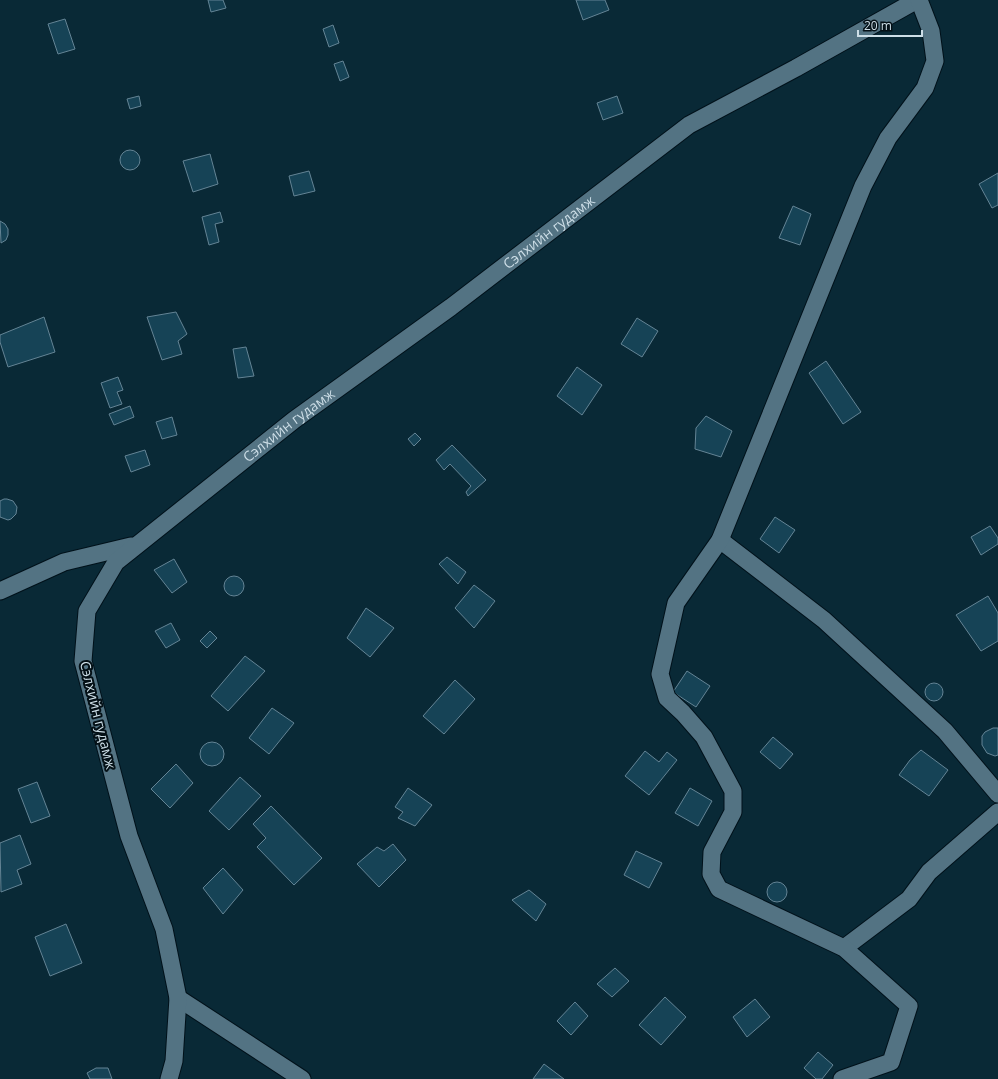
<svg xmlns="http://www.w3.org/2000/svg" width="998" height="1079" viewBox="0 0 998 1079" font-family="'Open Sans',sans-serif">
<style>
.building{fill:#164356;stroke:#648495}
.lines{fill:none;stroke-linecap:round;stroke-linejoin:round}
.street-casing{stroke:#00111a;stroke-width:19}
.street{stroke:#537383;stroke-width:17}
.labels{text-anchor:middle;stroke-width:4;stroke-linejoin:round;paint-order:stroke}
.street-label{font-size:14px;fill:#cddee7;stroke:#041016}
</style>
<rect width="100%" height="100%" fill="#092936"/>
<!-- building -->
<path class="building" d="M208,0H223L226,8L211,12Z
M576,0H605L609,10L583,20Z
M65,19L75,49L58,54L48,24Z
M333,25L339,43L329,47L323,29Z
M343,61L349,77L340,81L334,64Z
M139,96L141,106L130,109L127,99Z
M617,96L623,113L603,120L597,103Z
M120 160a10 10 0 1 1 20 0a10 10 0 1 1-20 0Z
M210,154L218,184L193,192L183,161Z
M309,171L315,191L294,196L289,176Z
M998,173V205L992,208L979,184Z
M793,206L811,214L800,245L779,238Z
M220,212L223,222L215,224L219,242L209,245L202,217Z
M0,221L5,224L8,229V235L6,240L1,243Z
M176,312L187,334L178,341L182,354L162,360L147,317Z
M44,317L55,352L8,367L0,342V335Z
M637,318L658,331L642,357L621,344Z
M246,347L254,376L238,378L233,349Z
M826,361L861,412L843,424L809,373Z
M577,367L602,385L582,415L557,396Z
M118,377L123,390L117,392L122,404L110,408L101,383Z
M130,406L134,417L114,425L109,414Z
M706,416L732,431L721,457L695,449L696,428Z
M172,417L177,435L162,439L156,422Z
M415,433L421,439L414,446L408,439Z
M452,445L486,480L468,496L466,492L471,486L450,464L444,470L436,460Z
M145,450L150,465L131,472L125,456Z
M4,499H7L13,501L17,507L16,514L11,519L8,520L0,517V501Z
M775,517L795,530L779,553L760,539Z
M990,526L998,538V544L981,555L971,537Z
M447,557L466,572L458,584L439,564Z
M174,559L187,582L172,593L154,570Z
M224 586a10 10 0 1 1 20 0a10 10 0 1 1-20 0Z
M474,585L495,601L474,628L455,608Z
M988,596L998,613V641L981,651L956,615Z
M366,608L394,628L370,657L347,638Z
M171,623L180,640L166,648L155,631Z
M210,631L217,638L207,648L200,641Z
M245,656L265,671L228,711L211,696Z
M687,671L710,686L696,707L673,692Z
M455,680L475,699L444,734L423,716Z
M925 692a9 9 0 1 1 18 0a9 9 0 1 1-18 0Z
M272,708L294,723L269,754L249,738Z
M993,728H998V755L995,756L987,753L982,745V736L985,732Z
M773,737L793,754L780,769L760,752Z
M200 754a12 12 0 1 1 24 0a12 12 0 1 1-24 0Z
M921,750L948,770L929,796L899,775L910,760Z
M645,751L659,762L667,752L677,760L649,795L625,776Z
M176,764L193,783L170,808L151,789Z
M240,777L261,796L229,830L209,811Z
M37,782L50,816L31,823L18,789Z
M408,788L432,805L415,826L398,818L403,812L395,807Z
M690,788L712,801L698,826L675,813Z
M271,806L322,858L294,885L257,847L266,838L253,824Z
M20,835L31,864L17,870L22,884L1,892L0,843Z
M393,844L406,860L379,887L357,864L377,847L384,851Z
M636,851L662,863L649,888L624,875Z
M223,868L243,890L223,914L203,888Z
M767 892a10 10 0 1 1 20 0a10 10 0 1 1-20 0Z
M529,890L546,904L536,921L512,900Z
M66,924L82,963L50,976L35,937Z
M615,968L629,981L612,997L597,984Z
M665,997L686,1017L661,1045L639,1025Z
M755,999L770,1017L747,1037L733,1017Z
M575,1002L588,1016L571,1035L557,1021Z
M818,1052L833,1065L822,1079H816L804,1068Z
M544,1064L564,1079H533Z
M96,1068H108L112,1079H90L87,1073Z"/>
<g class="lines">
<!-- street casing -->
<g class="street-casing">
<g id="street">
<path d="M720,540L824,620L945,731L998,794"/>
<path d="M0,591L64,562L131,546"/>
<path d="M844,948L909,899L929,872L998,812"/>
<path d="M178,998L302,1079"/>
<path id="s1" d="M169,1079L174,1061L178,998L164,929L129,836L83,661L87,611L116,562L294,420L451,307L689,125L796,68L917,0"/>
<path d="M842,1079L891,1062L909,1006L844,948L719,889L711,874L712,852L733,812V791L704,737L683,713L667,698L660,674L676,603L720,540L863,186L888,138L925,88L935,61L931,31L919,0"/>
</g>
</g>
<!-- street -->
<use href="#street" class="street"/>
</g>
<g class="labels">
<!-- street labels -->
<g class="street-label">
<text dy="5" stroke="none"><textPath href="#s1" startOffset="1084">Сэлхийн гудамж</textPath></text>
<text dy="5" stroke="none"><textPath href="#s1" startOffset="760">Сэлхийн гудамж</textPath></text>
<text transform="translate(98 715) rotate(76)" y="5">Сэлхийн гудамж</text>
</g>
</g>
<!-- scale -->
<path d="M858 30v6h64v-6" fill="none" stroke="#cddee7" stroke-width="2"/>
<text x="864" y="30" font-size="12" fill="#cddee7" stroke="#041016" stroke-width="3" paint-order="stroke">20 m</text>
</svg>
